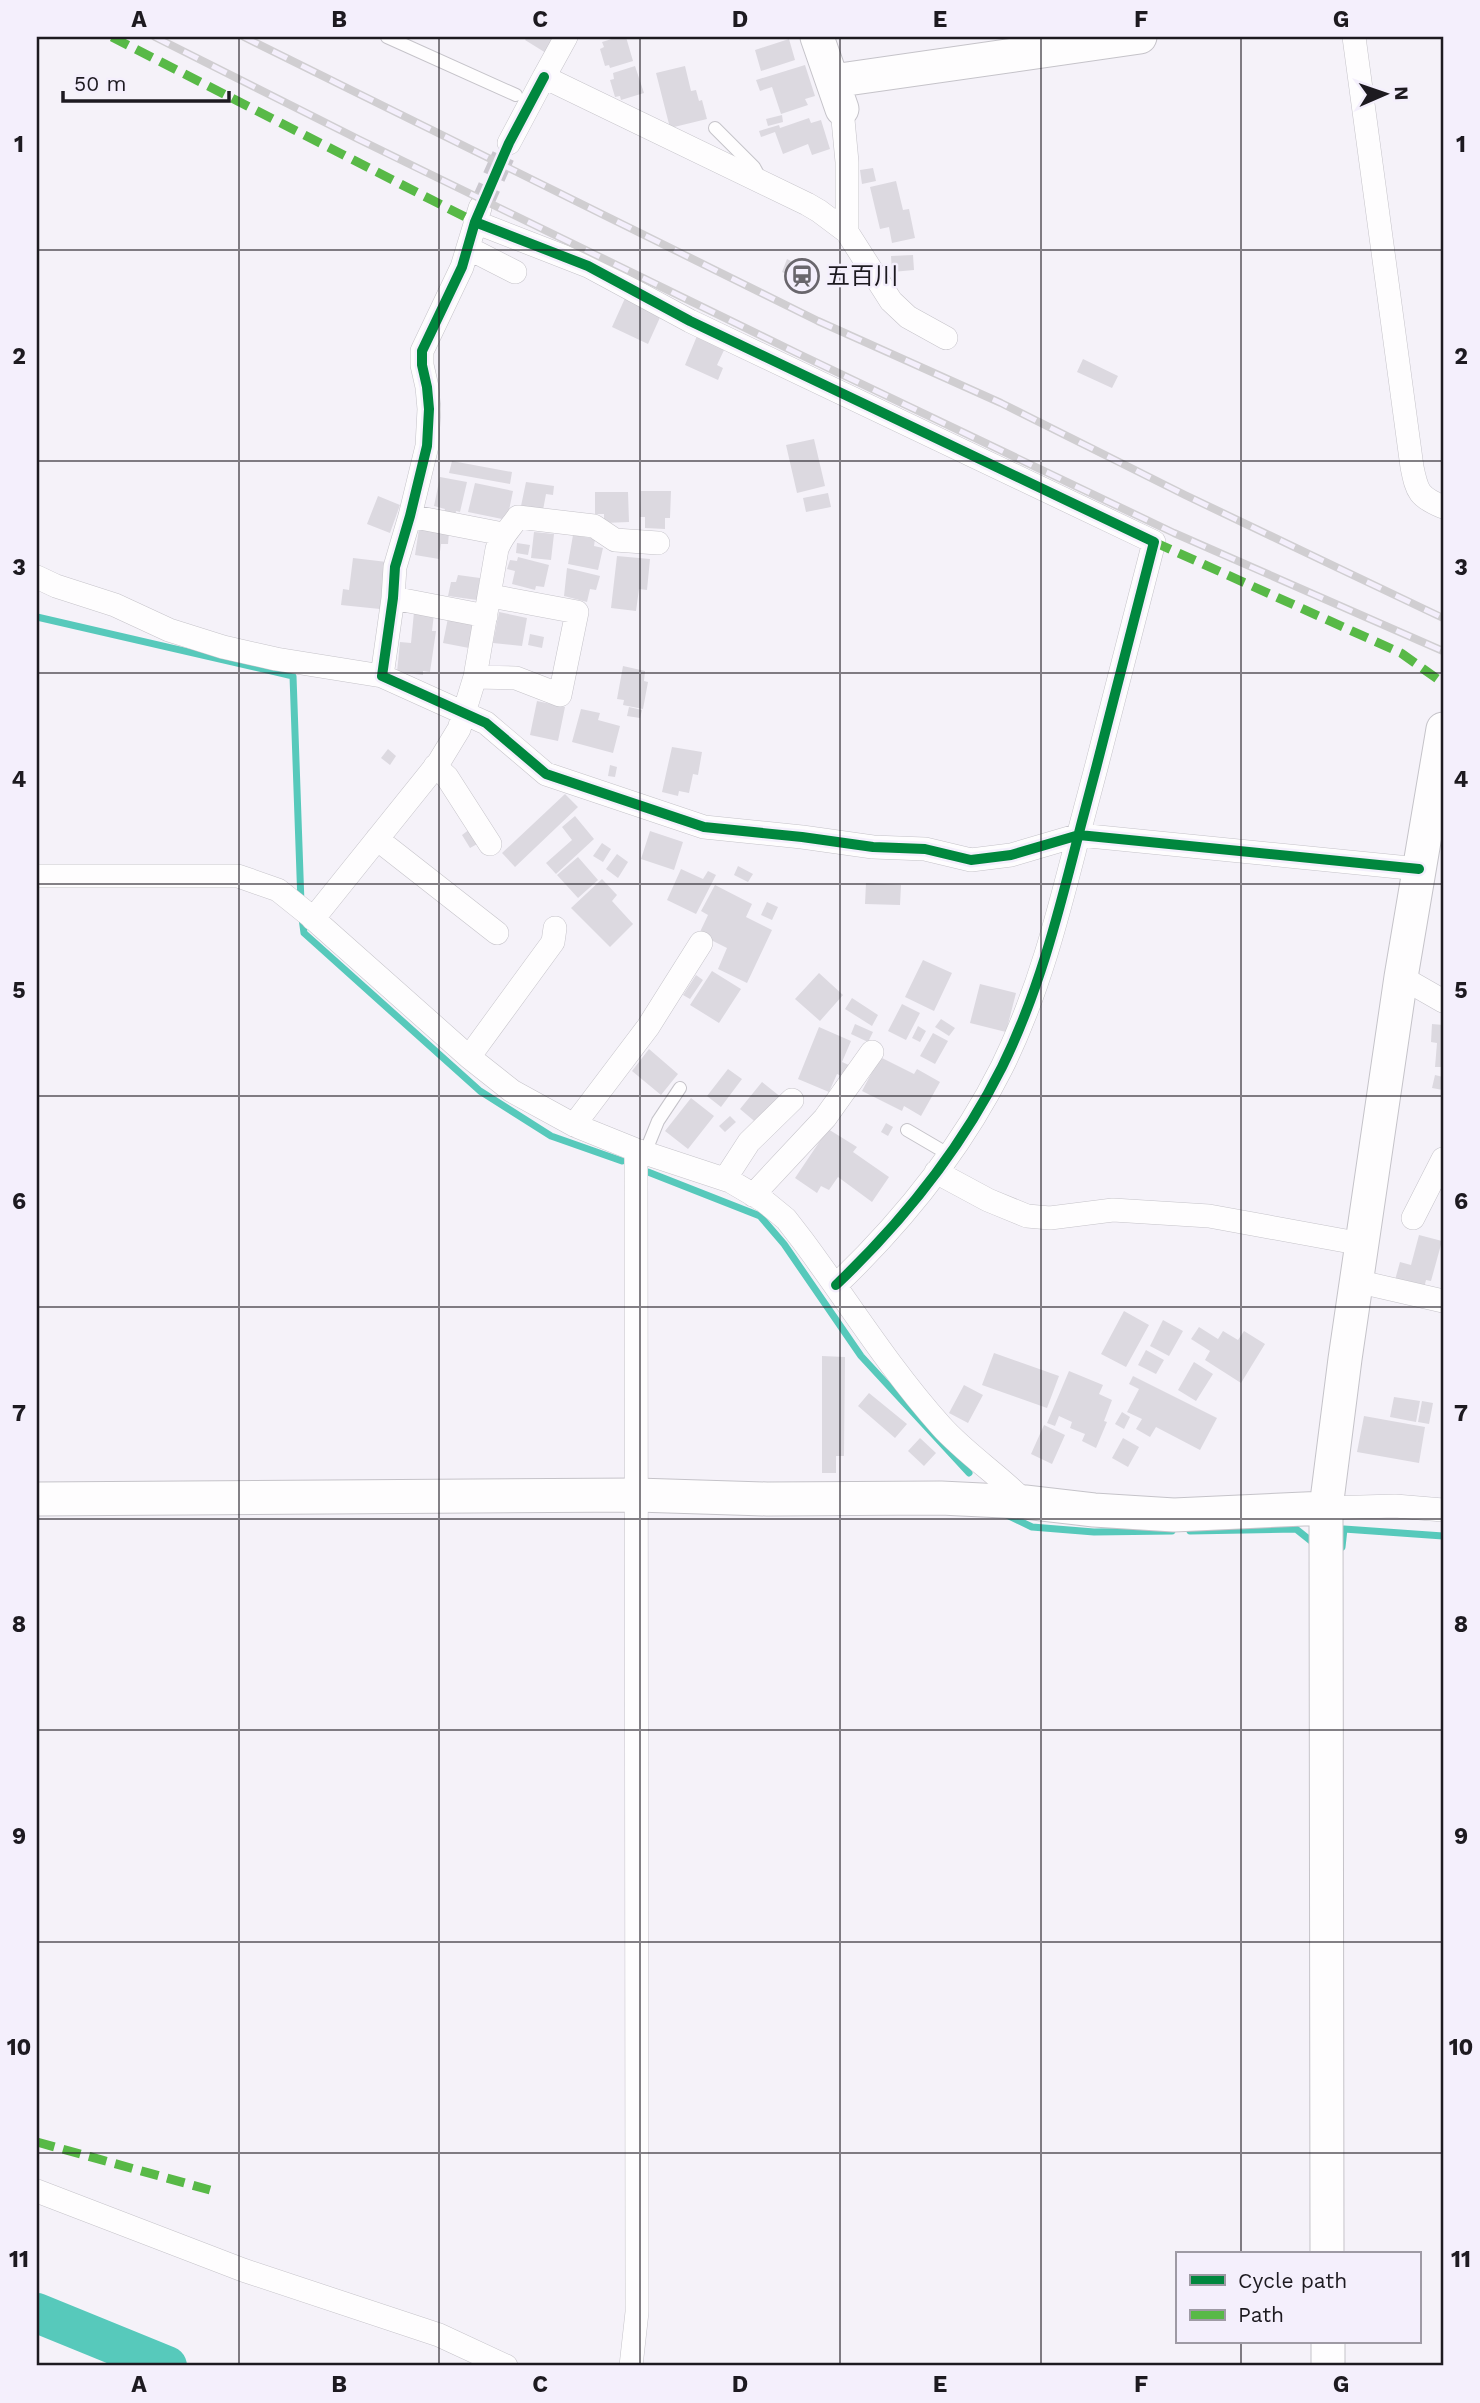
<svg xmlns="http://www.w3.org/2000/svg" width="1480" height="2403" viewBox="0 0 1480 2403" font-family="'Work Sans','Noto Sans JP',sans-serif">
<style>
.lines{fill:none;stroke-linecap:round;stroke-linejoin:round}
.stream{stroke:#57c9bb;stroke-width:7}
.river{stroke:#57c9bb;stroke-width:40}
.building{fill:#dcd9e0}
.street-tunnel{stroke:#cac7ce;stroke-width:23;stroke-dasharray:23 11;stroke-linecap:butt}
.lane-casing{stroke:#c5c3c9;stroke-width:14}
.street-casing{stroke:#c5c3c9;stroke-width:24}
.secondary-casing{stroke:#c5c3c9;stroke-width:35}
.lane{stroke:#fefdfe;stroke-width:12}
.street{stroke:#fefdfe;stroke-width:23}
.secondary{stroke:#fefdfe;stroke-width:33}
.rail-casing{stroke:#d0ced1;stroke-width:8}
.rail{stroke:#f4effc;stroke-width:5;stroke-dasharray:16;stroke-linecap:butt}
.quiet{stroke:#58b947;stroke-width:9;stroke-dasharray:18 9;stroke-linecap:butt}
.cycleway-casing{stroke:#f4effc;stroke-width:15}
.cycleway{stroke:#00873e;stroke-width:10}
.grid{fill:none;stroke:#1d1a20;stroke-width:2;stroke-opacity:0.55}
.labels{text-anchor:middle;stroke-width:5;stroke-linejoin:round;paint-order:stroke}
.poi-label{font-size:24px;fill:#1d1a20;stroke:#f4effc;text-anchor:start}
.neatline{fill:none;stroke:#1d1a20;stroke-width:2.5}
.grid-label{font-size:23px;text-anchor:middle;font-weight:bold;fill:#1d1a20}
</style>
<rect width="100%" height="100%" fill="#f5f2f9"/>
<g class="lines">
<!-- stream -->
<path class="stream" d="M37,617L293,676L301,903
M302,918L304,933L480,1091L551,1136L622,1161
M648,1172L760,1216L784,1244L861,1356L969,1473
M1005,1514L1032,1527L1094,1532L1172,1531
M1190,1531L1296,1529L1316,1545
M1342,1547L1344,1529L1443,1536"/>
<!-- river -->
<path class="river" d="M37,2313L167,2366"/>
</g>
<!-- building -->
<path class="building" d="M527,37H556L546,53L525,40Z
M618,37H626L633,61L610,68L609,65L605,66L600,49L604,47L602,42Z
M789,39L795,60L761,71L755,50Z
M805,65L815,96L805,99L808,105L781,114L772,87L760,91L756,80Z
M635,66L644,93L621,100L620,96L615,97L610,80L614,79L613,73Z
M685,66L691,91L696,90L699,101L702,100L707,119L670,128L656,73Z
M782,115L783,122L768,126L766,119Z
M809,118L811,123L821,120L830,149L812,155L808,144L783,154L775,132L761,137L759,131L779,125L780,128Z
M873,168L876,181L862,184L860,170Z
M896,181L903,210L909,209L915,238L892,243L889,227L880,229L870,187Z
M913,255L914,270L892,272L891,256Z
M787,259L816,273L811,285L782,272Z
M626,296L662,313L648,344L612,327Z
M697,336L725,348L717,365L723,368L718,380L685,365Z
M1083,359L1118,376L1112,388L1077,372Z
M814,439L825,486L797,493L786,445Z
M452,461L512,472L510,484L449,473Z
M440,477L467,482L460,512L456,511L455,516L444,513L445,509L434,506Z
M526,482L554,486L553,495L546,494L543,510L521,506Z
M475,483L513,491L507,520L468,512Z
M641,491H671L670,518H665V529L645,528V517H640Z
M595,492H628L629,522L604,523V514H595Z
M828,493L831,507L806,512L803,498Z
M378,496L400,505L390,533L367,524Z
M419,529L449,532L448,544H441L439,559L415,555Z
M534,532L554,534L551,560L531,558Z
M573,535L595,539L594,546L603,548L598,570L568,564Z
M517,543L530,545L528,555L516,553Z
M617,556L650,559L647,590L639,589L636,611L611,608Z
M518,557L549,565L544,587L536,586L535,590L512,584L515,571L507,569L510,560L517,561Z
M353,558L387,562L380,609L341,605L343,589L349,590Z
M567,568L600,576L596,590L590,589L587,602L564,596Z
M458,575L480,578L477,600L448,596L451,582H456Z
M414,612L434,614L432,631H436L430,672L423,671V675L397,672L400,642L411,643Z
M499,612L527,618L522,646L493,643Z
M448,618L473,622L469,648L443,643Z
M530,634L544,637L542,648L528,645Z
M623,666L645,671L644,681L648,682L643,709L623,705L624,700L617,699Z
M537,701L565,707L558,741L530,735Z
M629,707L642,710L640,718L627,716Z
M581,709L600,713L598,720L620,726L613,753L572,742Z
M672,747L702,752L698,775L693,774L689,793L679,791L678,796L662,792Z
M388,749L396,756L390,765L381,758Z
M610,765L617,767L615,777L608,776Z
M565,794L578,807L515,867L502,853Z
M575,816L594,839L556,874L546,863L572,840L562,827Z
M470,829L479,843L470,848L462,835Z
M650,831L683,842L674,870L641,859Z
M602,843L611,849L603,862L593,856Z
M617,854L628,862L618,878L606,869Z
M578,857L598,880L578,898L557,875Z
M738,866L753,874L748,882L734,875Z
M681,869L703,879L708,871L716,875L696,914L667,900Z
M602,879L617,895L612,901L633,924L610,947L571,908Z
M866,883L901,885L900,905L865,904Z
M715,885L752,904L746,917L772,930L747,983L718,969L727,948L699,934L708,915L701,911Z
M767,902L778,907L772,920L761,915Z
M923,960L952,973L934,1011L905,997Z
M712,971L741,989L719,1023L690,1005Z
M819,973L843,995L820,1021L795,999Z
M696,975L703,980L690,999L683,995Z
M980,984L1016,993L1006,1032L970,1023Z
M852,998L878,1015L872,1026L845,1009Z
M902,1004L920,1013L906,1040L888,1031Z
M941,1019L955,1028L949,1036L935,1027Z
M855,1024L873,1032L868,1042L851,1034Z
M1432,1024L1443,1025V1067H1435L1437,1043L1431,1042Z
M918,1026L926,1031L920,1042L912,1038Z
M819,1027L851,1041L842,1062L851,1066L846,1078L837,1074L829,1092L798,1079Z
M933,1033L948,1041L935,1064L920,1056Z
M649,1049L678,1074L661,1095L632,1071Z
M880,1057L914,1074L917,1069L940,1082L921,1116L904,1106L902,1111L862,1091Z
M728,1069L742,1079L721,1107L707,1096Z
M1435,1075L1443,1077V1090L1432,1088Z
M762,1082L782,1098L759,1125L740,1109Z
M691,1098L714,1116L688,1149L665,1131Z
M730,1116L736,1122L725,1132L719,1126Z
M886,1123L893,1127L888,1136L881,1132Z
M828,1129L857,1147L853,1152L889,1177L872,1202L838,1177L829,1190L821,1186L817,1193L795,1178Z
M1419,1235L1442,1241L1431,1281L1426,1280L1424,1288L1395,1280L1400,1262L1411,1265Z
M1124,1311L1149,1325L1126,1367L1101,1354Z
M1163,1320L1183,1331L1169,1356L1150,1346Z
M1199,1327L1218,1339L1223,1331L1238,1340L1244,1331L1265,1344L1241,1383L1205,1360L1210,1351L1191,1339Z
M1146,1350L1164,1360L1156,1374L1138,1365Z
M994,1353L1059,1376L1047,1408L982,1385Z
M822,1356L845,1357L844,1456H836V1473H822Z
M1194,1362L1213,1374L1196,1401L1178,1390Z
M1069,1371L1103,1385L1099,1394L1112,1400L1104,1421L1107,1422L1096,1448L1082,1441L1085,1434L1070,1428L1072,1422L1059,1416L1055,1426L1047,1423Z
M1133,1376L1217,1418L1200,1450L1156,1427L1150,1437L1136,1429L1142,1419L1127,1412L1139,1389L1129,1384Z
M964,1385L983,1395L968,1423L949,1413Z
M869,1393L907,1424L895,1438L858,1406Z
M1394,1397L1420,1401L1416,1422L1390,1417Z
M1422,1401L1433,1403L1429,1424L1418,1422Z
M1122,1412L1130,1417L1124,1429L1115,1424Z
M1364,1416L1425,1427L1419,1463L1357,1452Z
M1044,1425L1065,1435L1052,1464L1031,1454Z
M920,1438L936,1453L924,1466L908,1451Z
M1123,1438L1139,1447L1128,1467L1112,1458Z"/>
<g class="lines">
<!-- street-tunnel -->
<path class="street-tunnel" d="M480,208L509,143"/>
<!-- lane casing -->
<g class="lane-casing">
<path id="lane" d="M387,37L516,95
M715,128L754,167L759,176
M907,1130L948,1154
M645,1153L658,1121L680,1088"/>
</g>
<!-- street casing -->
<g class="street-casing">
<path id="street" d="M566,37L544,77L807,204L819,211L847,232
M1354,37L1412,467C1417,492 1419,497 1443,507
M842,109L847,162V232L891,301L908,317L946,338
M509,143L544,77
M480,208L462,267L422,351V365L427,387L429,409L427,446L410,516L395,567L393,598L382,676L486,723L546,774L704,827L802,837L873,847L925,849L971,860L1011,855L1079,835L1419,869
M475,222L588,266L690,321L1154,542C1130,637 1106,731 1081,825C1060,907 1040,990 1002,1067C961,1149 902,1222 836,1285
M468,248L515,272
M410,516L503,534
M37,577L56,586L115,605L169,630L223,647L276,659L382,676
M393,598L486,616
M475,677L516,678L560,695L577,612L491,596
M435,766L447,777L490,844
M377,839L497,933
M37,876H238L278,890L308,914L469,1057L512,1091L574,1125L636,1150L730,1181L764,1201L786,1219L803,1241C849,1303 889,1368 941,1426C966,1454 999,1475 1025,1502
M313,919L439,762L459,729L475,677L497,549C503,534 509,530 518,517L594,526L615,540L658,543
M1401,977L1443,1001
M469,1057L553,942L555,928
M574,1125L648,1027L701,943
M936,1172L988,1200L1027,1216L1050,1218L1113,1210L1209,1216L1362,1244
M725,1179L749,1142L792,1100
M753,1195L825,1118L872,1052
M1413,1218L1443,1159
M1356,1281L1443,1301
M1326,1508L1395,1506L1443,1510
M37,2191L243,2270L439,2335L506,2366
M631,2366L637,2312L636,1150"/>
</g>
<!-- secondary casing -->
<g class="secondary-casing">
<path id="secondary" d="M817,37L842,109
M833,81L1140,37
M37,1499L637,1495L767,1499L941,1498L1025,1502L1094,1510L1174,1515L1326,1508
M1327,2254L1326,1508L1345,1359L1401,977L1443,729
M1328,2342V2366"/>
</g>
<!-- lane -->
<use href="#lane" class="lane"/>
<!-- street -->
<use href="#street" class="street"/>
<!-- secondary -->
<use href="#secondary" class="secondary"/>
<!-- rail casing -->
<g class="rail-casing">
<path id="rail" d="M155,37L358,139L801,355L1174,533L1443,651
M244,37L818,321L1001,403L1185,495L1443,618"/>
</g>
<!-- rail -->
<use href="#rail" class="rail"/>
<!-- quiet -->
<path class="quiet" d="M112,37L475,222
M1154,542L1401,653L1443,683
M37,2142L210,2190"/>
<!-- cycleway casing -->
<g class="cycleway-casing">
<path id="cycleway" d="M544,77L509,143L475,222L462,267L422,351V365L427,387L429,409L427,446L410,516L395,567L393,598L382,676L486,723L546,774L704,827L802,837L873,847L925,849L971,860L1011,855L1079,835L1419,869
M475,222L588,266L690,321L1154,542C1130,637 1106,731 1081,825C1060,907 1040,990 1002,1067C961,1149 902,1222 836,1285"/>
</g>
<!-- cycleway -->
<use href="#cycleway" class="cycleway"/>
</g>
<!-- grid -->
<path class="grid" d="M239,37V2366M439,37V2366M640,37V2366M840,37V2366M1041,37V2366M1241,37V2254M37,250H1443M37,461H1443M37,673H1443M37,884H1443M37,1096H1443M37,1307H1443M37,1519H1443M37,1730H1443M37,1942H1443M37,2153H1443M1241,2342V2366"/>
<!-- icons -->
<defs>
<g id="station-ring" transform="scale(1.75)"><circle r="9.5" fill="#f4effc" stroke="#69666c" stroke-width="1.5"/><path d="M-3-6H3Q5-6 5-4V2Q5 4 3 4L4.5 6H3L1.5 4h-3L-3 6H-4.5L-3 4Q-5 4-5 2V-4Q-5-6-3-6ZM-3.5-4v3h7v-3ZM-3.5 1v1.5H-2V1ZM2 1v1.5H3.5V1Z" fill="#69666c"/></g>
</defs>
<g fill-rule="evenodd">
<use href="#station-ring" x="802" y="276"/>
</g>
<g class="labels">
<!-- poi labels -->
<g class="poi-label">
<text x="826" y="284">五百川</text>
</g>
</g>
<!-- border -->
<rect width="1480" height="2403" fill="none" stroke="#f4effc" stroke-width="77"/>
<!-- legend -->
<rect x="1176" y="2252" width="245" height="91" fill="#f4effc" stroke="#9e9aa4" stroke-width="2"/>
<rect x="1190" y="2275" width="35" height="10" fill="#00873e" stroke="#9e9aa4" stroke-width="2"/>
<text x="1238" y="2288" font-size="21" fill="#1d1a20">Cycle path</text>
<rect x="1190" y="2310" width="35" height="10" fill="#58b947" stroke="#9e9aa4" stroke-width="2"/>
<text x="1238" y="2322" font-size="21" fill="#1d1a20">Path</text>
<!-- north arrow -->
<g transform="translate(1385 94) rotate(88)" stroke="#f4effc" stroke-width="5" paint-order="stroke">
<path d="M0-5L12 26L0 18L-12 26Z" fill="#1d1a20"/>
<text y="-10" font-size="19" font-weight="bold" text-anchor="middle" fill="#1d1a20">N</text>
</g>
<!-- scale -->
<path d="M63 91v10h166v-10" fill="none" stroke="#1d1a20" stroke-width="3.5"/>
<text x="74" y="91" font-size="21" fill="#1d1a20" stroke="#f4effc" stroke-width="5" paint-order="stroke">50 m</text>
<rect x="38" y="38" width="1404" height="2326" class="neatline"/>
<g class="grid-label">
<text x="139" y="27">A</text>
<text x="339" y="27">B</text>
<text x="540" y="27">C</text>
<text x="740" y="27">D</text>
<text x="940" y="27">E</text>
<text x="1141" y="27">F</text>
<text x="1341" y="27">G</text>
<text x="19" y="152">1</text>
<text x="1461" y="152">1</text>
<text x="19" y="364">2</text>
<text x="1461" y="364">2</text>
<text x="19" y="575">3</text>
<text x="1461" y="575">3</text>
<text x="19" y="787">4</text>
<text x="1461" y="787">4</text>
<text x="19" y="998">5</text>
<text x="1461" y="998">5</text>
<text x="19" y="1209">6</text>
<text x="1461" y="1209">6</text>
<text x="19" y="1421">7</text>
<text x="1461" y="1421">7</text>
<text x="19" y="1632">8</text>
<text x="1461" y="1632">8</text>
<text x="19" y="1844">9</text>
<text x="1461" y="1844">9</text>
<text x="19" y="2055">10</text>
<text x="1461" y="2055">10</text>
<text x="19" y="2267">11</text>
<text x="1461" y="2267">11</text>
<text x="139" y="2392">A</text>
<text x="339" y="2392">B</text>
<text x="540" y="2392">C</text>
<text x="740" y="2392">D</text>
<text x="940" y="2392">E</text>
<text x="1141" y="2392">F</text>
<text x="1341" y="2392">G</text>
</g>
</svg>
